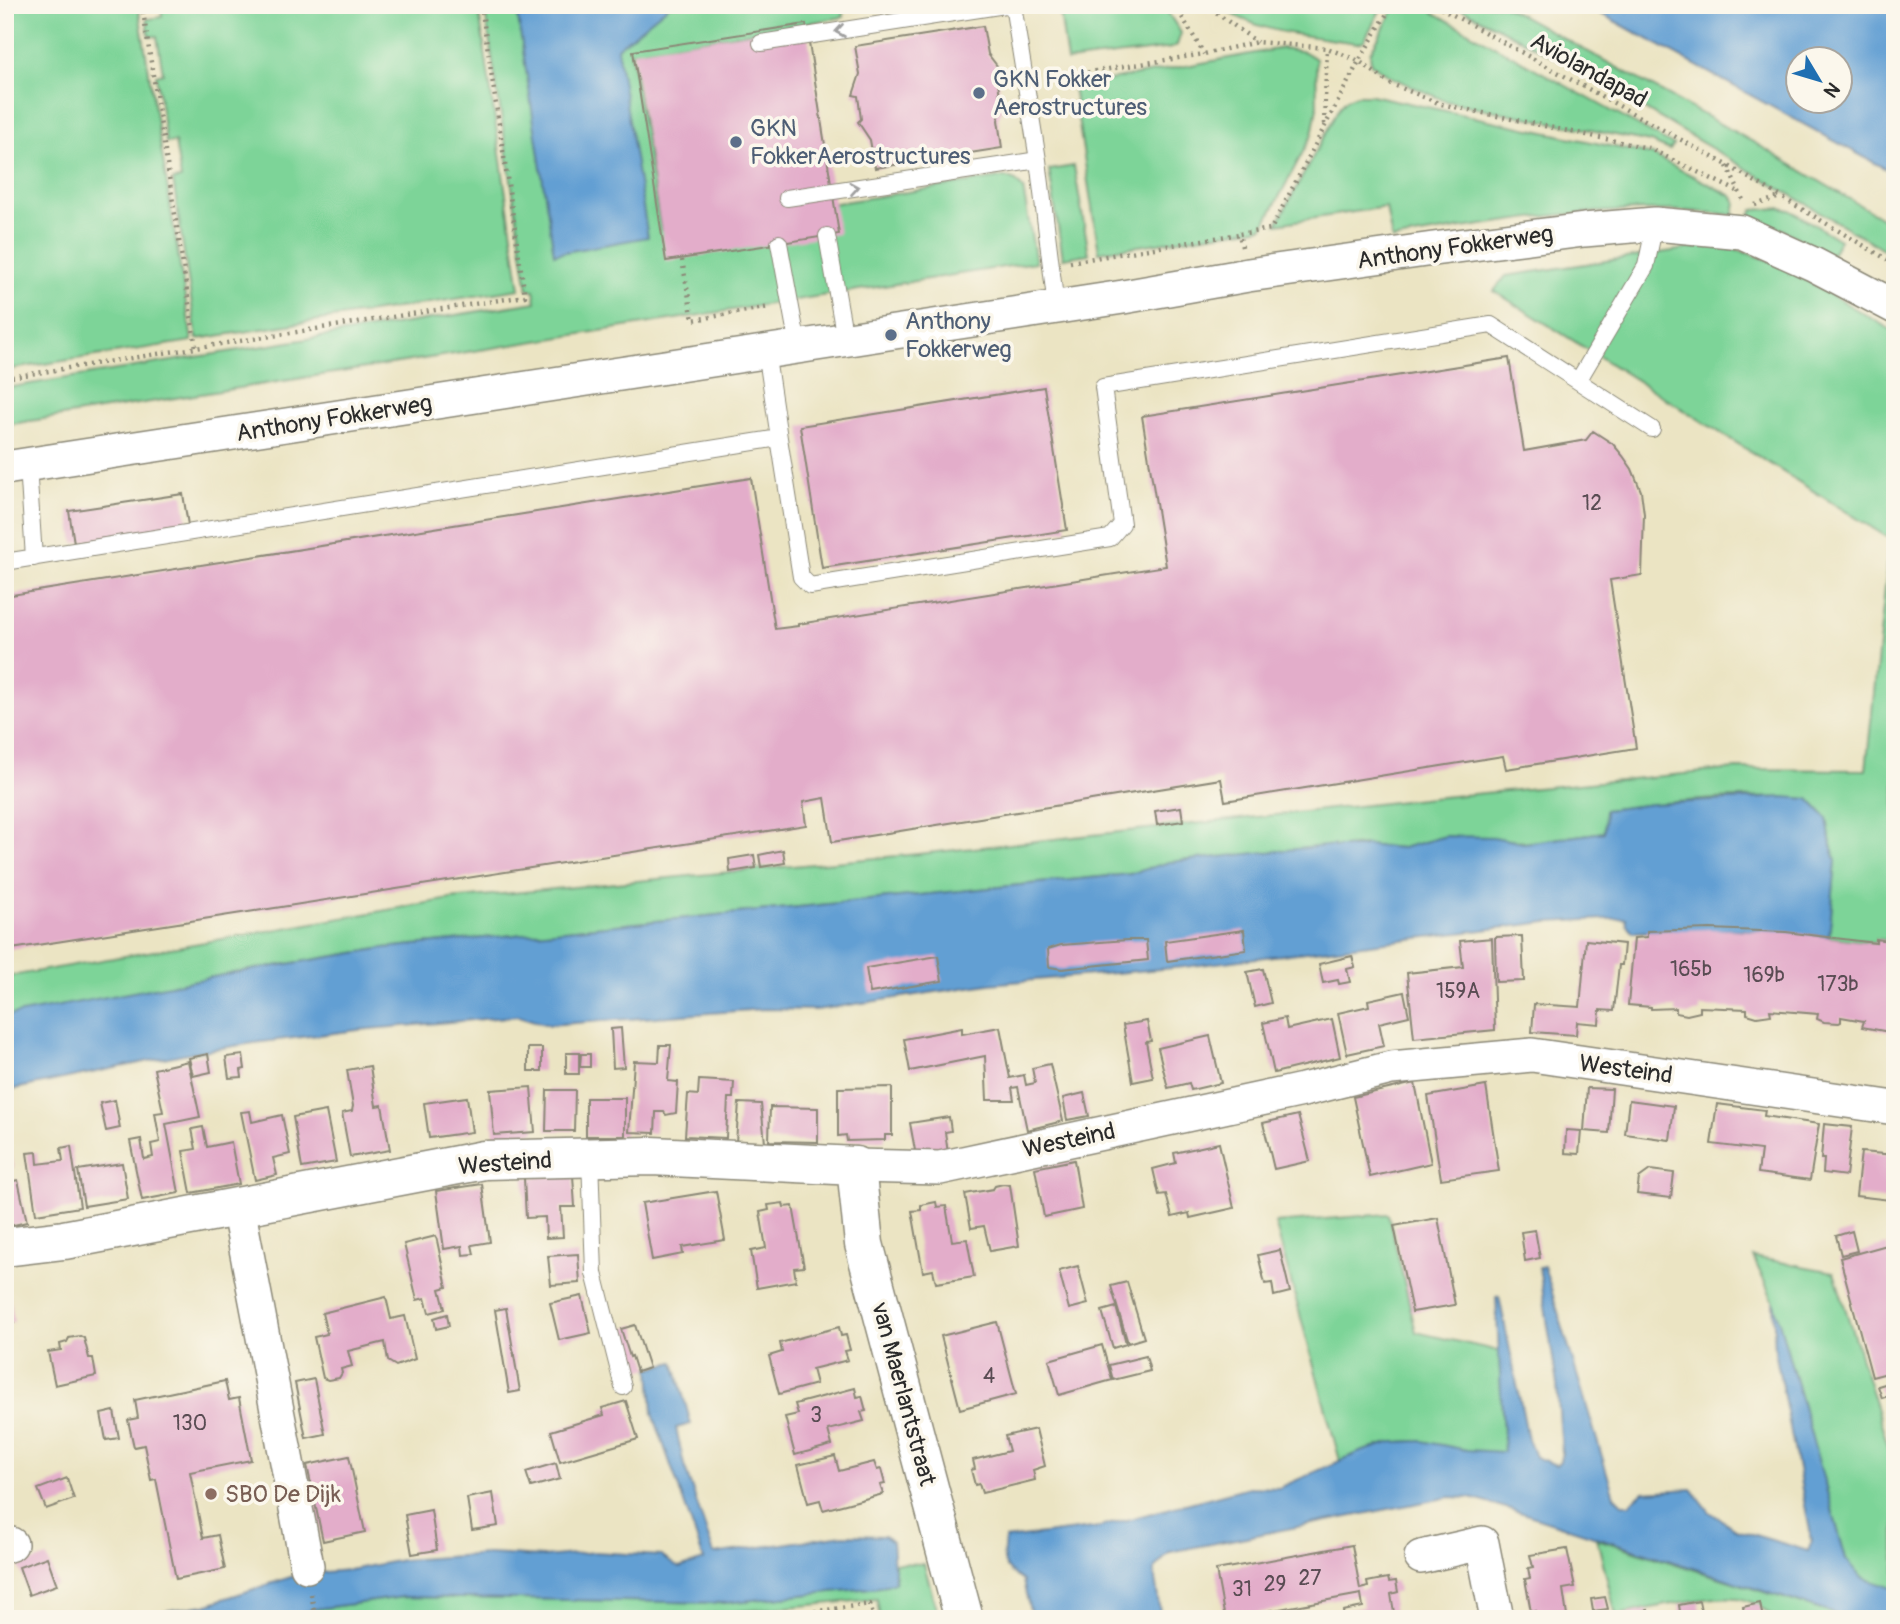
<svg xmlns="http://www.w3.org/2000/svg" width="1900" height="1624" viewBox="0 0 1900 1624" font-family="Pangolin,sans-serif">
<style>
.green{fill:#7dd498;stroke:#548062;stroke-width:2}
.water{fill:#629fd3;stroke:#46657f;stroke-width:2;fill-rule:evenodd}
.building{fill:#e3adca}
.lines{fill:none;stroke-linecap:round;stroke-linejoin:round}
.service-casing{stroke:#8b8877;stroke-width:18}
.minor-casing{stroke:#8b8877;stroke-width:36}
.tertiary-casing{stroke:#8b8877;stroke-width:41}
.path{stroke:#8b8877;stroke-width:4.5;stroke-dasharray:2 5;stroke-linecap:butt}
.service{stroke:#fff;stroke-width:16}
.minor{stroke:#fff;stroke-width:33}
.tertiary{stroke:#fff;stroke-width:38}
.oneway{stroke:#a0a0a0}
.service-dot{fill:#5c6f8a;stroke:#fbf7ec;stroke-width:2.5}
.education-dot{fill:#8d6e63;stroke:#fbf7ec;stroke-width:2.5}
.labels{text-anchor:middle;stroke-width:7;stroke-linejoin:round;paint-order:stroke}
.number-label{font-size:21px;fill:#594c53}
.street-label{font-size:24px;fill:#2b2b2b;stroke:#fbf7ec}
.service-label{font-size:24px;fill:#4e5e75;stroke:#fbf7ec;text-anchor:start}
.education-label{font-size:24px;fill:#785e54;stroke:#fbf7ec;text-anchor:start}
</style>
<rect width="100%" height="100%" fill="#fbf7ec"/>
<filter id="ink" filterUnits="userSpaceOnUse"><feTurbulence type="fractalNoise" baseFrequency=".0143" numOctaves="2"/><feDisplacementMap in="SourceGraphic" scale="14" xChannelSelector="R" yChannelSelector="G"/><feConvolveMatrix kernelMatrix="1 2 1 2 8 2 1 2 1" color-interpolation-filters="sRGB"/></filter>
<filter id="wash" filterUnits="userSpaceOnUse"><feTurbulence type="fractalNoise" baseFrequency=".00686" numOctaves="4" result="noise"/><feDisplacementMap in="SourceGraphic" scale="28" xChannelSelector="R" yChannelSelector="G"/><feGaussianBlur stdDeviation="1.57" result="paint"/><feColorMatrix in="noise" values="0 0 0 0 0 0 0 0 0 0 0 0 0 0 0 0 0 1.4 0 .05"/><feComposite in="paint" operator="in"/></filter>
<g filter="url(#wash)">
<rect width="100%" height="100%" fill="#ebe4c3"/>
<!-- green -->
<path class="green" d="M5,5H138L192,341L5,370Z
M161,5H478L520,289L197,339L173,180L181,179L175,142L166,143L156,75L163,73L157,36L149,37L147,19L162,17Z
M484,5H842L844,17L631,52L661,230L1005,177L1016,181L1023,189L1036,262L5,425V388L536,302L534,290H528Z
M1059,5H1163L1181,33L1177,45L1172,48L1067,61Z
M1217,5H1383L1364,41L1357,43C1306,35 1261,35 1217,5Z
M1396,5H1420L1673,145L1670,150L1650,142L1446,101L1393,78L1371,64L1370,53Z
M1454,5H1503L1755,143L1895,226V256L1566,63Z
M1282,48L1305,52L1316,59L1317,108L1312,135L1263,227L1099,252L1073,87Z
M1357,95H1371L1652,155L1732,196L1736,202L1734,215C1620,201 1505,220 1392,240L1386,207L1277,224L1340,106L1347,99Z
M1074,166L1089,254L1063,258L1049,170Z
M1780,208L1790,210L1840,240L1830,257L1784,230L1749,218L1753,210Z
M1719,244L1775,262L1895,332V942L1877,939L1876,943L1829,937L1836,860L1831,845L1827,818L1809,799C1743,794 1671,801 1605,810V832L1524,843L1523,841L1446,836L1402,848L1364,845L1169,862L1130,874L384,948L245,971L5,1017V977L450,899L918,854L1431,798L1736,769L1866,770L1890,539L1494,291L1506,276Z
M1388,1214L1416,1332L1499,1351L1504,1452C1482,1458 1447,1445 1424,1442C1394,1438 1366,1449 1340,1461L1275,1223Z
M1753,1257L1834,1272L1895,1468V1589L1862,1578L1846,1559L1773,1300Z
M1597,1539L1850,1619H1775C1766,1610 1754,1602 1742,1599C1719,1592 1643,1610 1616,1615Z
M895,1563L924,1564L939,1619H880L877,1599L711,1614L694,1619H284L316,1609L403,1597L724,1603L880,1587L895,1582Z"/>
<!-- water -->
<path class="water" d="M516,5H670L617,48L648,237L554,254Z
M1585,5H1895V174ZM1798,60H1840V102H1798Z
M1784,797L1809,799L1827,818L1831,845L1836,860L1829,937L1740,930L1633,932L1627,925L1626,918L1547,922L1184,967L989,984L816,1010L764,1009L548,1025L518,1016L358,1030L254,1043L183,1054L5,1091V1016L245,971L384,948L1130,874L1169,862L1334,845V847H1363L1364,845L1402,848L1446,836L1494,837L1524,843L1604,832L1605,810L1652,804Z
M1544,1266L1614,1496L1622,1504H1629L1643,1492L1692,1489L1710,1512L1735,1529L1808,1551L1812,1541L1775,1351L1773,1300L1846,1559L1862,1578L1895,1589V1619H1850L1510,1509L1470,1498L1450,1497L1170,1552L1156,1567L1154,1572L1161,1619H1032L1023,1581C1002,1567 1002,1564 1005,1539L1100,1527L1249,1487L1279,1488L1360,1452L1393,1442L1422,1441L1467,1450L1504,1452L1496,1297L1499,1296L1528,1439L1535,1457L1556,1465L1560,1461L1562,1452L1557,1385L1539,1267Z
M674,1362L691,1424L676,1428L684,1465L714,1554L843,1535L885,1536L892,1542L895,1582L880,1587L724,1603L403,1597L316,1609L284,1619H149L165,1611L205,1605L300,1574L349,1570L402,1560L488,1554L543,1557L595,1552L661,1556L679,1568L704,1560L653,1414L650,1368Z"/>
<g id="blocks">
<!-- building -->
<path class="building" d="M806,24L839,234L666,261L633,51Z
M983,26L988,54L1001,71L997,74L1000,97L1005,98L998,120L1002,148L875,168L870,140L858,122L861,119L858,96L853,95L860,74L855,46Z
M1005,345L1007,355L994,357L992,347Z
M1509,358L1524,451L1586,440L1593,431L1613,444L1623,456L1632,469L1641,491L1644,514L1642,575L1610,580L1636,748L1506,769L1503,756L1225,801L1221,779L832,842L825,798L803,802L806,825L5,950V596L751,478L775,629L798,626V624L1166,566L1142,416Z
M1044,387L1067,530L822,568L800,426Z
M183,494L188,525L74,543L69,511Z
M1181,807L1183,821L1157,825L1155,811Z
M783,850L785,863L761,867L759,855Z
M754,855L756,868L730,872L729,859Z
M1710,929L1786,932L1876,943V939L1895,942V1033L1862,1027L1864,1021L1841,1017V1022L1839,1023L1824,1022L1817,1019L1818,1014L1770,1010L1771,1015L1757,1017L1747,1014V1009L1700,1007V1012L1687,1015L1676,1013V1008L1651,1009V1007L1628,1005L1634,938L1647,937V931Z
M1244,930L1246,950L1167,961L1165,941Z
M1522,936L1524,981L1496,982L1495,937Z
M1492,938L1495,1030L1414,1038L1407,973L1463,967L1460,941Z
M1127,940H1146L1148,960L1062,969L1049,967L1048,949L1061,945Z
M1586,940L1624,944L1622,965H1619L1614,1011L1600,1010L1599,1024L1577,1022L1576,1035L1532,1032L1534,1004L1580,1007Z
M938,956L942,981L870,993L866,968Z
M1352,956L1355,967L1347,969L1350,982L1339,984L1338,980L1323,983L1319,964Z
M1263,969L1271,1003L1255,1007L1247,972Z
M1404,992L1409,1016L1379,1023L1384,1046L1347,1054L1338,1013L1369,1006L1368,1000Z
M1285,1018L1287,1029L1332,1019L1340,1057L1274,1073L1263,1023Z
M1147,1021L1151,1041L1146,1042L1153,1078L1133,1082L1123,1025Z
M1000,1027L1010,1078L1024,1075L1026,1085L1035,1083L1032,1068L1050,1064L1063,1121L1027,1130L1018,1087L1012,1088L1014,1100H987L985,1056L910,1071L904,1039L962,1028V1034Z
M621,1028L624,1067L613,1068L611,1029Z
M1210,1036L1221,1083L1191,1090L1189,1083L1168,1088L1158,1048Z
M660,1045H671L668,1081L678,1082L676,1113L666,1115L664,1112H656L655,1133L629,1132L634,1061L659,1062Z
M528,1048H542V1071H528Z
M566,1053H579V1074H566Z
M208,1054L211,1072L193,1076L189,1058Z
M581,1054H590V1067H580Z
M243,1055L245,1069L241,1070L242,1077L229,1078L226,1057Z
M188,1061L200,1117L166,1124L179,1193L142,1200L130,1141L141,1139L144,1159L153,1157L151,1144L160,1142L155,1113L163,1112L154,1069Z
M370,1066L376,1106L382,1105L390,1150L350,1157L342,1113L352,1111L353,1106L347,1070Z
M699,1080L734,1082L733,1098H728L726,1138L685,1136L688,1094L698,1095Z
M1415,1083L1431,1163L1370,1177L1353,1097Z
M1486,1086L1499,1171L1441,1179L1428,1096Z
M531,1087L535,1132L494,1135L490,1090Z
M892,1087V1135H885V1140L847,1141L846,1135L838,1136V1088Z
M1587,1088L1612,1089L1609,1133L1584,1131Z
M547,1090H575L574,1131H546Z
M1084,1093L1089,1116L1067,1120L1063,1098Z
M467,1097L472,1132L429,1138L424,1103Z
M586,1098H625V1136H586Z
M115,1100L120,1128L106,1131L100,1103Z
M1629,1100L1674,1106L1670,1140L1625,1134Z
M739,1103L761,1104L765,1143L736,1142Z
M1717,1104L1765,1110L1764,1116L1819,1124L1810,1180L1758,1173L1761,1150L1711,1144Z
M770,1107L818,1108V1142L769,1141Z
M250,1111L252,1122L282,1115L290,1154L273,1158L277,1175L255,1180L241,1112Z
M326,1111L336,1162L302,1168L293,1117Z
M1298,1115L1310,1161L1274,1169L1263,1123Z
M949,1117L951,1131L945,1132L948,1153L916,1156L910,1123Z
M1824,1124L1852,1127L1846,1176L1823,1173L1824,1159H1821Z
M203,1127L207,1147L231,1142L239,1184L191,1193L183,1151L196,1149L192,1129Z
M1566,1130L1581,1131L1579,1154L1565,1153Z
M1219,1143L1234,1208L1190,1218L1189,1213L1172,1217L1166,1194L1159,1195L1153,1169L1176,1163L1174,1153Z
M71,1146L80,1207L36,1214L27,1153L37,1152L38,1164L63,1161L61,1148Z
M10,1147L14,1167L5,1169V1148Z
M1861,1152L1895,1155L1890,1200L1856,1196Z
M1074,1160L1082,1209L1044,1217L1035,1168Z
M122,1163L128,1199L84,1206L78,1170Z
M1650,1170L1674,1173L1671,1198L1637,1194L1639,1178Z
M573,1175L575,1207H561L563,1237L546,1238L545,1217L526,1218L524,1178Z
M18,1180L27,1222L5,1227V1183Z
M482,1184L490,1242L472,1245L474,1254L463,1255L462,1246L444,1249L436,1191Z
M1003,1184L1010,1185L1019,1246L990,1251L984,1226L971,1228L965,1194L993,1189L995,1186Z
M716,1191L725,1240L682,1247L683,1254L652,1260L642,1203Z
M936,1202L937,1207L946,1206L952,1241L967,1239L974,1277L936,1283L933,1270L923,1272L912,1211L921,1210V1205Z
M783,1203L784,1207L793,1206L804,1267L794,1268L796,1281L757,1288L751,1251L766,1248L760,1212L769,1210L768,1205Z
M1438,1218L1455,1305L1412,1312L1394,1226Z
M1535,1230L1540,1258L1525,1261L1521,1232Z
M1852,1231L1857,1251L1841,1255L1836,1236Z
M436,1236L447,1287L440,1289L445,1309L429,1313L425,1298L417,1300L404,1244Z
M1887,1245L1895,1275V1371L1872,1377L1840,1258Z
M1280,1250L1290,1292L1274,1296L1272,1283L1265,1284L1258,1255Z
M578,1254L580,1283L551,1285L548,1256Z
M1078,1266L1088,1304L1069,1309L1059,1271Z
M1127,1282L1144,1338L1128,1343L1111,1286Z
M10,1296L14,1322L5,1323V1297Z
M582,1296L591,1333L559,1340L550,1303Z
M386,1297L391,1319L405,1316L415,1359L396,1366L388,1361L385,1342L348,1351L352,1366L341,1369L342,1373L339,1378L328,1380L323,1378L314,1337L327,1334L322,1313Z
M1116,1307L1126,1344L1113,1348L1102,1311Z
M506,1308L520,1391L509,1393L495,1310Z
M447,1314L449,1326L436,1329L434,1318Z
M997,1322L1016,1394L960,1409L941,1336Z
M635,1325L649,1368L637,1372L632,1356L630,1357L621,1329Z
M839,1327L841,1336L846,1335L850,1350L845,1351L848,1360L812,1369L816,1384L779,1394L769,1356L782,1352L780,1343Z
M80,1336L84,1338L89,1358H93L96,1376L55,1385L48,1352L61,1350L60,1344L67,1342L69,1338Z
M1102,1345L1112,1380L1059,1395L1049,1360Z
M1146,1356L1150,1371L1113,1380L1109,1365Z
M314,1379L325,1434L306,1438L295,1383Z
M225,1381L229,1400L239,1398L251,1460L190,1472L203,1538L218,1535L225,1569L176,1579L156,1479L151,1480L144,1445L134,1447L128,1420L138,1418L135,1400Z
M1895,1381V1394L1882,1398L1878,1386Z
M855,1388L857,1397L862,1396L866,1411L861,1412L864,1421L828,1430L832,1445L795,1455L785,1417L798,1414L795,1404Z
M626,1401L638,1439L560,1462L551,1431L604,1415L602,1408Z
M114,1411L119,1438L106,1440L101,1414Z
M1036,1429L1045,1466L1033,1470L1035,1480L982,1493L979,1484L975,1485L971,1470L975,1469L973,1460L1009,1451L1005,1436Z
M349,1456L365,1532L323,1541L307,1465Z
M835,1456L839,1471L874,1462L877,1470L881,1469L885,1484L880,1485L883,1494L823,1510L820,1500L808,1503L798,1465Z
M556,1463L560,1479L531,1487L526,1472Z
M67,1478L74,1499L46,1509L38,1489Z
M493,1493L498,1526L472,1530L467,1498Z
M431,1510L437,1550L412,1554L405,1515Z
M1352,1545L1360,1589L1368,1587L1367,1582L1388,1578L1389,1582L1396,1581L1398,1592L1391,1594L1395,1619H1344L1343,1611L1363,1607L1361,1594L1225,1619L1216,1570Z
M1567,1549L1575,1587L1563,1589L1567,1616L1538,1619L1536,1611L1531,1612L1525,1579L1530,1578L1528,1568L1533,1567L1530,1555Z
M47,1557L57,1585L29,1595L19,1567Z
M1605,1597L1608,1609L1593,1611L1591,1599Z
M1699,1601L1702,1615L1681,1619L1679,1605Z
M1760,1603L1763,1619H1745L1743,1607Z
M1648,1610L1649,1619H1628L1627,1614Z"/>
</g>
</g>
<g filter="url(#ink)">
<use href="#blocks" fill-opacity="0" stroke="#8b8877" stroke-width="2"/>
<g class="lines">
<!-- service casing -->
<g class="service-casing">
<path id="service" d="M1013,5L1038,160L1056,307
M761,43L1005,5
M787,198L1038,160
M827,236L845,339
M779,243L798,346
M766,351L779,438
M1578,381L1646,266L1655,224
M28,465L34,558
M5,562L779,438L801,577L810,586L1110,538L1122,524L1103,387L1491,325L1652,429
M590,1158L594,1273L623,1387"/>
</g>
<!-- minor casing -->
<g class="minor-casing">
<path id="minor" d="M5,468L1123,297L1248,275L1433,249L1584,230L1655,224L1742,232L1813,264L1895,307
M856,1166L940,1168L1303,1090L1391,1068L1532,1055L1895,1108
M238,1207L307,1566
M5,1546L11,1544
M1421,1557L1482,1543L1497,1619"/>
</g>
<!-- tertiary casing -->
<g class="tertiary-casing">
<path id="tertiary" d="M5,1247L64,1240L484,1160L652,1156L856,1166L864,1244L964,1619"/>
</g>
<!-- path -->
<path class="path" d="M142,5L196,348
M1175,5L1204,54
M1205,5L1257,42
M1435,5L1727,165L1895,264
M1046,79L1204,54L1257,42L1327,48L1359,61L1389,83L1441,104L1648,148L1737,191
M1324,124L1327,48
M1727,166L1744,202
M1755,205L1780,197
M1242,247L1239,234L1271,229L1359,61L1392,5
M682,260L693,320L770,307
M1070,262L1239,234
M5,378L525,296L481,5
M311,1594L316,1619
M759,1619L870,1604L874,1619"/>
<!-- service -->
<use href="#service" class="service"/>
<!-- minor -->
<use href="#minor" class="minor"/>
<!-- tertiary -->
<use href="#tertiary" class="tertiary"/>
</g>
<!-- one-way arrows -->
<defs><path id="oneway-chevron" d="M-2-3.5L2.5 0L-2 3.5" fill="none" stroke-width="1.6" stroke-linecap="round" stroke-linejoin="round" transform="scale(1.75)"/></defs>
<g class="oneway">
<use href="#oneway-chevron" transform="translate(840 31) rotate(171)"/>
<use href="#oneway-chevron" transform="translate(854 188) rotate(-9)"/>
</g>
</g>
<!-- markers -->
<g class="service-dot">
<circle cx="979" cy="93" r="7"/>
<circle cx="736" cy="142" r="7"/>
<circle cx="891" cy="335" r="7"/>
</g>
<circle class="education-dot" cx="211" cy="1494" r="7"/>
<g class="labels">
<!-- number labels -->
<g class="number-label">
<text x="1592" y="510">12</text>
<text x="1691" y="976">165b</text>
<text x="1764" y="982">169b</text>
<text x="1838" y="991">173b</text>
<text x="1458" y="998">159A</text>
<text x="989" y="1383">4</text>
<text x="816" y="1422">3</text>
<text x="190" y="1430">130</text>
<text x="1310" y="1585">27</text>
<text x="1275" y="1591">29</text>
<text x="1242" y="1596">31</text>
</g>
<!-- street labels -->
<g class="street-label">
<text transform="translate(1589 70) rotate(29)" y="8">Aviolandapad</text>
<text transform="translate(1455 247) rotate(-8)" y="8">Anthony Fokkerweg</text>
<text transform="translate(334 418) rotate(-9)" y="8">Anthony Fokkerweg</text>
<text transform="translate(1626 1069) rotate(8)" y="8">Westeind</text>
<text transform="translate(1069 1140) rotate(-12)" y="8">Westeind</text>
<text transform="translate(505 1163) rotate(-4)" y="8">Westeind</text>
<text transform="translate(904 1394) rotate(75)" y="8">van Maerlantstraat</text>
</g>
<!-- service labels -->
<g class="service-label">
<text x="993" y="87">GKN Fokker<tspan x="993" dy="28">Aerostructures</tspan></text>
<text x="750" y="136">GKN<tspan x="750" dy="28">FokkerAerostructures</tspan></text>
<text x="905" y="329">Anthony<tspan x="905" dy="28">Fokkerweg</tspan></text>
</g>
<!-- education labels -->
<g class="education-label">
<text x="225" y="1502">SBO De Dijk</text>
</g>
</g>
<!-- margin -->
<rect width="1900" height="1624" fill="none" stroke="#fbf7ec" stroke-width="28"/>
<!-- north arrow -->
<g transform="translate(1819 80) rotate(128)"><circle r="33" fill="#fbf7ec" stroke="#a8a59f" stroke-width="2"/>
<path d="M0-5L12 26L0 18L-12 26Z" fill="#1f6fb2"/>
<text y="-10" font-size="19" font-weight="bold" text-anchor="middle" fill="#2b2b2b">N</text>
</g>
</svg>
